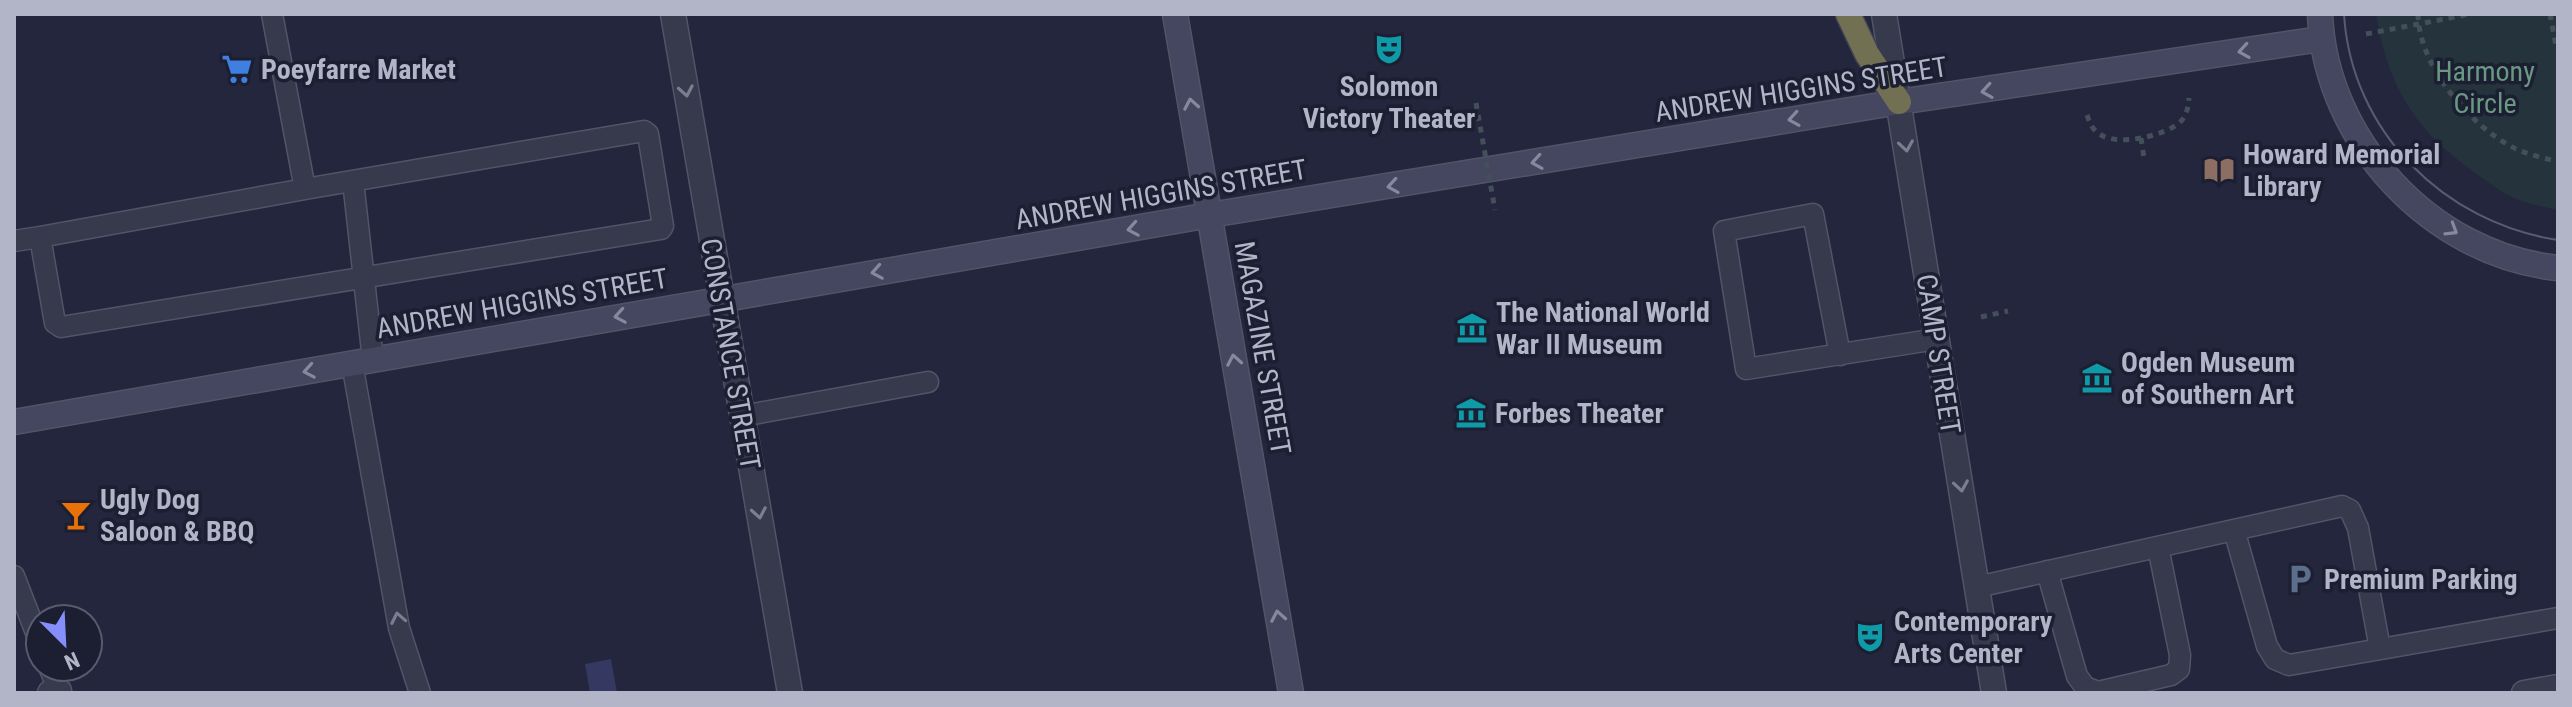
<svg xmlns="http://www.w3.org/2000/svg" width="2572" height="707" viewBox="0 0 2572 707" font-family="'Roboto Condensed',sans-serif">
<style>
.green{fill:#25333d}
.water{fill:#353961}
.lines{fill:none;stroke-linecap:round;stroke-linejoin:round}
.lane-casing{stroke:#525467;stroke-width:23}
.street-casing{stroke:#525467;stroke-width:27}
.secondary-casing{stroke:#525467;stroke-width:27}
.highway-casing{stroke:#3f4154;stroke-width:27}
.path{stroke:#43505a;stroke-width:5;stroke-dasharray:6 6;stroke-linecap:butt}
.lane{stroke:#37394c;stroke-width:20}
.street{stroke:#37394c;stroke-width:24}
.secondary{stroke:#45465f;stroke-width:24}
.highway{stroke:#727053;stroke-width:24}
.tram{stroke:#585b73;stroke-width:2}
.path-bridge{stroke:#43505a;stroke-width:5;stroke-dasharray:6 6;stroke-linecap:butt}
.oneway{stroke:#86889e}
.oneway2{stroke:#7b7d90}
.labels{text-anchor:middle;stroke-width:7;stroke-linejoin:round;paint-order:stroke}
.poi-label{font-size:28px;font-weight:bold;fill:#b2b4c8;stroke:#1c1e31;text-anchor:start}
.park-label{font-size:28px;fill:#699983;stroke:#1c1e31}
.street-label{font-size:28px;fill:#b2b4c8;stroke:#1c1e31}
</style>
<rect width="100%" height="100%" fill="#23263c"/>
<!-- green -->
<path class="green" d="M2376,14H2558V210C2546,207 2533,205 2522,201C2505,196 2488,182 2474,172C2414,129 2388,87 2376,14Z"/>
<!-- water -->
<path class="water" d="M611,659L617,693H590L585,664Z"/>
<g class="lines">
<!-- lane casing -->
<g class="lane-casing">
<path id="lane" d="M353,181L373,360
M40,237L305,189L272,14
M14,241L40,237L55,323L61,327L661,229L663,226L648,134L644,131L305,189
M1840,355L1813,214L1724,231L1746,369L1937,339
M352,363L399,628L420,693
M742,416L928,382
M2234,530L2267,646L2275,659L2289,665L2558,618
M2047,571L2077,676L2085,687L2098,692L2171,675L2179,669L2180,655L2158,547
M14,576L40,643
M1977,587L2342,506L2350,510L2358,528L2380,649
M49,667L60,693"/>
</g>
<!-- street casing -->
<g class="street-casing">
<path id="street" d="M673,14L790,693
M1884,14L1994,693
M50,693L59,691
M2524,693L2558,687"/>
</g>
<!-- secondary casing -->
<g class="secondary-casing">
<path id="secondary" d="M1175,14L1291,693
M2320,14C2325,140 2431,255 2558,268
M14,422L1210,215L1899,102L2321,39"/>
</g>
<!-- highway casing -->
<g class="highway-casing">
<path id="highway" d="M1848,14L1867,54L1899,102"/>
</g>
<!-- path -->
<path class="path" d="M2418,14C2419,67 2471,127 2516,149C2529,155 2545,158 2558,162
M2550,14L2556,46H2558
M2366,34L2471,14
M2087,115C2090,123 2092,130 2101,135C2119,146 2165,136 2180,122C2187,116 2188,107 2189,98
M2141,138L2144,158
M1981,317L2008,311"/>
<!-- lane -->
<use href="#lane" class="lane"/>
<!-- street -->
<use href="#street" class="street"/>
<!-- secondary -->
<use href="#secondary" class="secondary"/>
<!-- highway -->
<use href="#highway" class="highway"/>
<!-- tram -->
<path class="tram" d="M2344,14C2351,131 2444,223 2558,240"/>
<!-- path-bridge -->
<path class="path-bridge" d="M1476,103L1495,210"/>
</g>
<!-- one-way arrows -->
<defs><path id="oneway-chevron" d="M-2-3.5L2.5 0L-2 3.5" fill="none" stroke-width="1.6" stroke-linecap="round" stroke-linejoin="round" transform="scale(2)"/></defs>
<g class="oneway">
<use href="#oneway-chevron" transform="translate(2244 51) rotate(171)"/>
<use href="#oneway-chevron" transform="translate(1987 91) rotate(171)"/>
<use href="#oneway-chevron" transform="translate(1191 104) rotate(-100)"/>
<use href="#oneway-chevron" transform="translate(1794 119) rotate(171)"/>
<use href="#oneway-chevron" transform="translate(1537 162) rotate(171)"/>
<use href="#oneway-chevron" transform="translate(1393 186) rotate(171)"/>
<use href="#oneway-chevron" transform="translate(1133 229) rotate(170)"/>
<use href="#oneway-chevron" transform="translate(2452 230) rotate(32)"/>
<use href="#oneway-chevron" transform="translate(877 272) rotate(170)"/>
<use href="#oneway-chevron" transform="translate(620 316) rotate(170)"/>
<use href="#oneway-chevron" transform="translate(1234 360) rotate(-100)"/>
<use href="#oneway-chevron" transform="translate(309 371) rotate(170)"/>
<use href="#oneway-chevron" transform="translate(1278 616) rotate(-100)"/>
</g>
<g class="oneway2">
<use href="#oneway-chevron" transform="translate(686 91) rotate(80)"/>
<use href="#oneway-chevron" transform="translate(1906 146) rotate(81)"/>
<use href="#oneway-chevron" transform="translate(1961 486) rotate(81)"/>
<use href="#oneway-chevron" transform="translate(759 513) rotate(80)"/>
<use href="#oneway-chevron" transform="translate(398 618) rotate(-101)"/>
</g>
<!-- icons -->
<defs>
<g id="theatre-bare" transform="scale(2.4)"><path d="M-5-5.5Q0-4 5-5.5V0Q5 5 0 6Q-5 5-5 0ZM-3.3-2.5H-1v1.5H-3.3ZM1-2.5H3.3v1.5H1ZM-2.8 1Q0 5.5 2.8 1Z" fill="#0f9aa8" stroke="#1c1e31" stroke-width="2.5" paint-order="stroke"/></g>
<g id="supermarket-bare" transform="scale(2.4)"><path d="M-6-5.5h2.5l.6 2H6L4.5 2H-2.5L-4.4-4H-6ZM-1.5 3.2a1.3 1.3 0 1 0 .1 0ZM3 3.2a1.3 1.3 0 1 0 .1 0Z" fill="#3f7fe0" stroke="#1c1e31" stroke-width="2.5" paint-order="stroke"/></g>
<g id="library-bare" transform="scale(2.4)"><path d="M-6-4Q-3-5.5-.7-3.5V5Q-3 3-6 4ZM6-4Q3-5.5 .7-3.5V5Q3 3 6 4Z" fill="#8d6e63" stroke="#1c1e31" stroke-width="2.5" paint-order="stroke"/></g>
<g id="museum-bare" transform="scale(2.4)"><path d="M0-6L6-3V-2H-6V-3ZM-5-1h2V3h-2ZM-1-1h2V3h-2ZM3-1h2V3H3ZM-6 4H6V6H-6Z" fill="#0f9aa8" stroke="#1c1e31" stroke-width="2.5" paint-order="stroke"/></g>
<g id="bar-bare" transform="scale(2.4)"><path d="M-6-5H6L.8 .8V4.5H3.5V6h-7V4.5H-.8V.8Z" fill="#e8710a" stroke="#1c1e31" stroke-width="2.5" paint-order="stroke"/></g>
<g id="parking-bare" transform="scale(2.4)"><path d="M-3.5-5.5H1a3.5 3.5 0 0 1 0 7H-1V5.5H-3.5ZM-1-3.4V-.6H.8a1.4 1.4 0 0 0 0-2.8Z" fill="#5c6f8a" stroke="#1c1e31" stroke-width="2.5" paint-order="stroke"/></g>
</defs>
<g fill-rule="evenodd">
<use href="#theatre-bare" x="1389" y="49"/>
<use href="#supermarket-bare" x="237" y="69"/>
<use href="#library-bare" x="2219" y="170"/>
<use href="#museum-bare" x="1472" y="328"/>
<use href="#museum-bare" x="2097" y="378"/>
<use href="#museum-bare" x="1471" y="413"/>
<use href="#bar-bare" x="76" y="515"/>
<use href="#parking-bare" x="2300" y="579"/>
<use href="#theatre-bare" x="1870" y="637"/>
</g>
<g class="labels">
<!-- poi labels -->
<g class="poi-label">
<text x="261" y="79">Poeyfarre Market</text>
<text x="1389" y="96" text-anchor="middle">Solomon<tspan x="1389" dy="32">Victory Theater</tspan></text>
<text x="2243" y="164">Howard Memorial<tspan x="2243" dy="32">Library</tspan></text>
<text x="1496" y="322">The National World<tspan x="1496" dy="32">War II Museum</tspan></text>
<text x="2121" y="372">Ogden Museum<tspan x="2121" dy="32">of Southern Art</tspan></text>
<text x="1495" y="423">Forbes Theater</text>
<text x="100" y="509">Ugly Dog<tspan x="100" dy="32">Saloon &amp; BBQ</tspan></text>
<text x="2324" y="589">Premium Parking</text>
<text x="1894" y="631">Contemporary<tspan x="1894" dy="32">Arts Center</tspan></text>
</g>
<!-- park labels -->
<g class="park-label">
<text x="2485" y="81">Harmony<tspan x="2485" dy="32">Circle</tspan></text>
</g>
<!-- street labels -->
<g class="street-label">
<text transform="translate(1801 89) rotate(-9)" y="10">ANDREW HIGGINS STREET</text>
<text transform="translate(1161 194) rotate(-10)" y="10">ANDREW HIGGINS STREET</text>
<text transform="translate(522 303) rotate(-10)" y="10">ANDREW HIGGINS STREET</text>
<text transform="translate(1263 348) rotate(80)" y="10">MAGAZINE STREET</text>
<text transform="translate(731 354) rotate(80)" y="10">CONSTANCE STREET</text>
<text transform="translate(1939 354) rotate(81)" y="10">CAMP STREET</text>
</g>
</g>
<!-- border -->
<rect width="2572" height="707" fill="none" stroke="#b2b4c8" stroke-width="32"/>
<!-- north arrow -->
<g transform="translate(64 643) rotate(156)"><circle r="38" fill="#1c1e31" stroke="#585a6d" stroke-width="2"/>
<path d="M0-6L14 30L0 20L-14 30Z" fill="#868ef9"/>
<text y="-12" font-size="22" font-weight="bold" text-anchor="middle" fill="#b2b4c8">N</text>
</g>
</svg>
